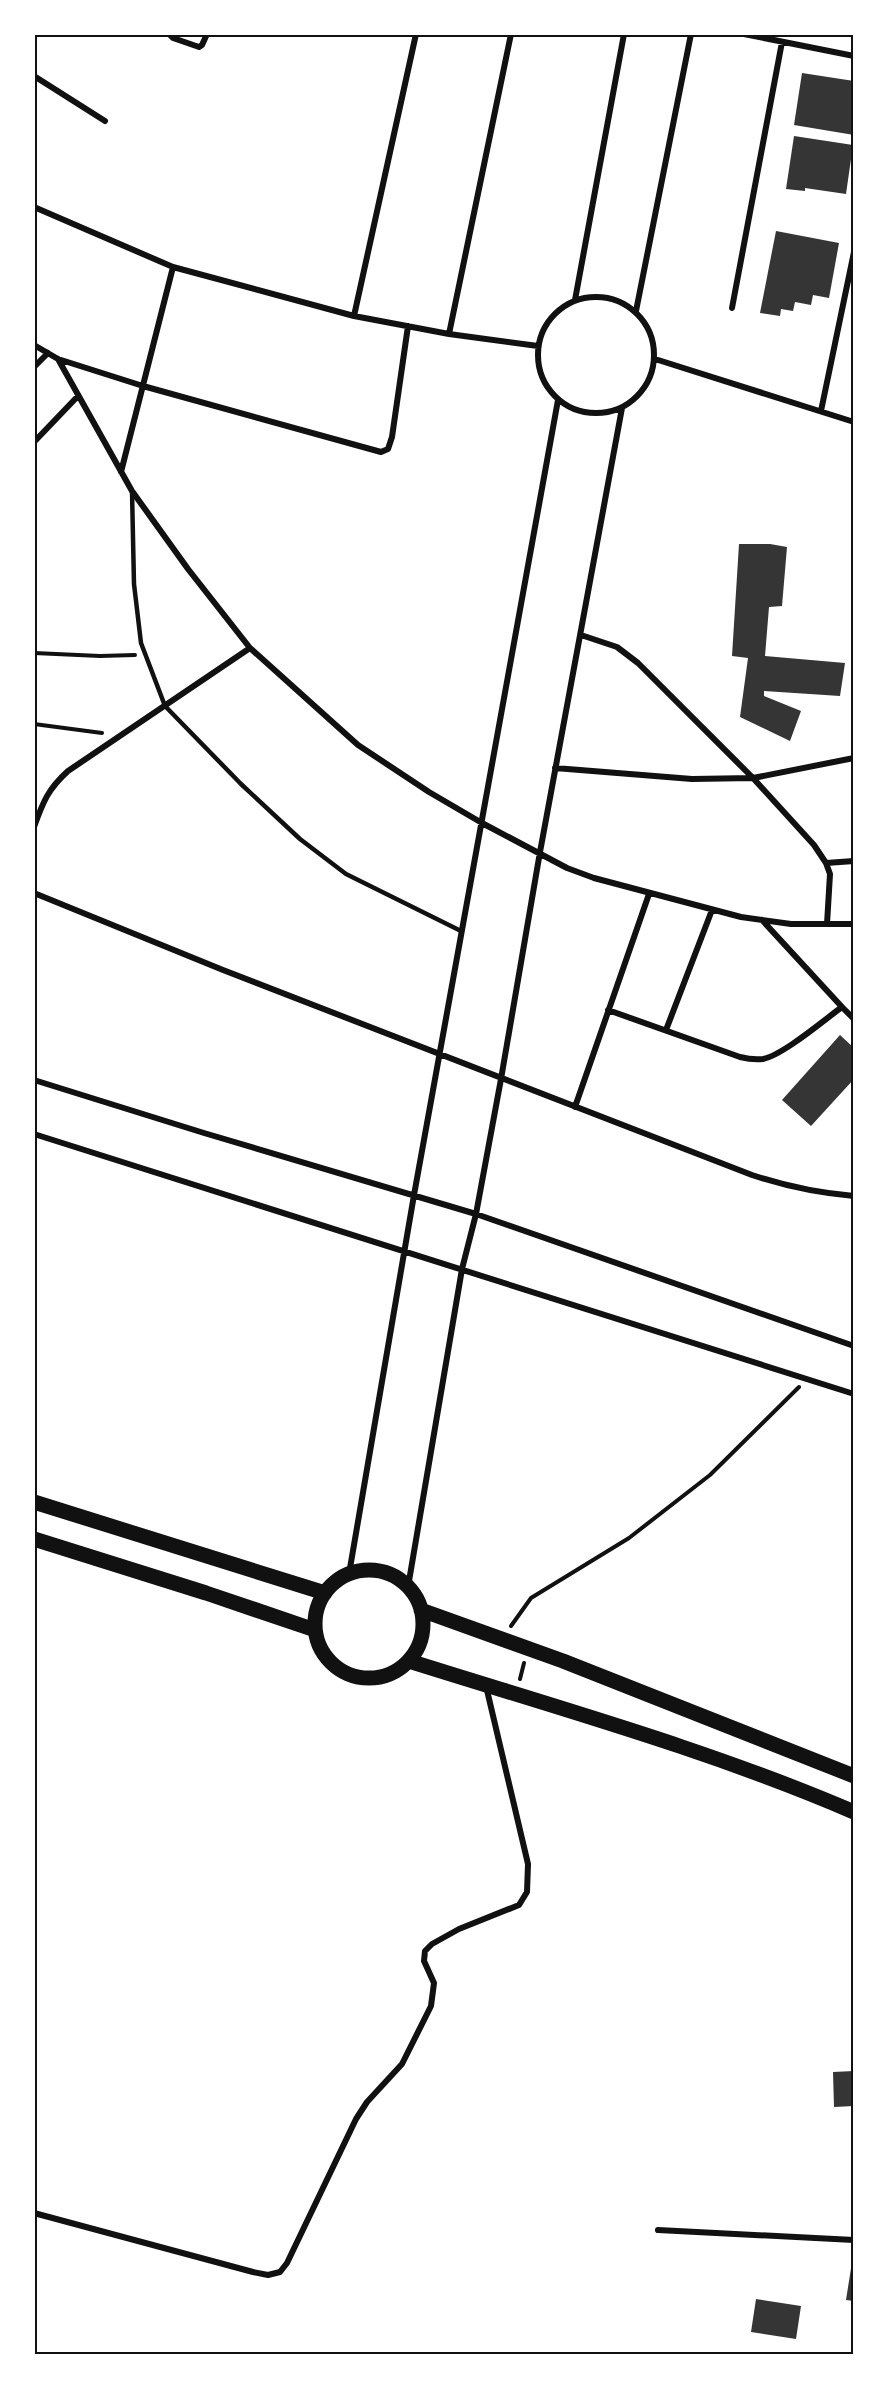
<svg xmlns="http://www.w3.org/2000/svg" width="888" height="2389" viewBox="0 0 888 2389" font-family="Spectral,serif">
<style>
.building{fill:#353535}
.lines{fill:none;stroke-linecap:round;stroke-linejoin:round}
.path{stroke:#111;stroke-width:4}
.service{stroke:#111;stroke-width:4.5}
.minor{stroke:#111;stroke-width:6}
.trunk{stroke:#111;stroke-width:15}
.neatline{fill:none;stroke:#111;stroke-width:2}
</style>
<rect width="100%" height="100%" fill="#fff"/>
<!-- building -->
<path class="building" d="M802,73L854,81V135L794,125Z
M794,136L853,145L846,194L805,188V191L786,189Z
M776,231L839,243L829,298L813,295L811,305L795,302L793,311L781,309L780,316L760,313Z
M739,544H770L787,547L782,606L769,607L765,656L845,663L840,696L764,691V696L801,711L790,741L740,717L748,658L732,656Z
M840,1035L854,1048V1079L811,1126L782,1100Z
M854,2071V2106L834,2107L833,2072Z
M852,2262H854V2301L846,2300Z
M756,2299L801,2306L796,2339L751,2332Z"/>
<g class="lines">
<!-- path -->
<path class="path" d="M34,653L100,656L135,655
M34,724L102,733
M511,1626L531,1598L629,1538L710,1475L799,1387
M520,1679L524,1663"/>
<!-- service -->
<path class="service" d="M132,491L134,584L141,643L165,706L241,784L300,839L346,874L461,931"/>
<!-- minor -->
<path class="minor" d="M169,34L173,38L199,47L202,45L207,34
M744,34L854,56
M34,76L105,121
M34,207L173,267L354,316L449,334L538,346
M538 355a58 58 0 1 1 116 0a58 58 0 1 1-116 0Z
M575,300L624,34
M732,308L782,42
M636,311L691,34
M354,316L416,34
M449,334L511,34
M34,345L58,359L143,386L381,452L388,449L392,437L408,326
M58,359L132,491L188,569L250,648L358,745L429,792L482,823L567,868L594,878L741,917L791,924H854
M655,359L854,422
M34,367L48,353
M821,411L854,252
M34,442L78,396
M121,472L173,267
M581,635L617,647L638,663L753,778L814,845L826,863L830,874L827,924
M555,768L692,779L753,778L854,758
M34,827C43,802 48,789 68,771L250,648
M826,863L854,861
M34,893L223,970L752,1175C785,1186 818,1193 854,1196
M842,1007L854,1019
M608,1010L740,1057C748,1059 755,1060 763,1059C783,1055 824,1020 842,1007L762,920
M666,1030L712,910
M34,1080L204,1133L476,1214L854,1346
M575,1107L649,894
M34,1134L854,1394
M349,1574L414,1195L558,400
M408,1587L462,1269L476,1214L501,1079L540,852L622,408
M34,2213L253,2272L268,2275L280,2272L287,2263L356,2119L367,2102L402,2064L431,2006L434,1983L424,1961L425,1951L432,1944L459,1929L519,1905L527,1892L528,1864L486,1686
M658,2230L854,2240"/>
<!-- trunk -->
<path class="trunk" d="M34,1502L325,1593
M34,1539L206,1593L315,1630
M315 1624a54 54 0 1 1 108 0a54 54 0 1 1-108 0Z
M421,1610L563,1661L854,1776
M409,1661C558,1708 710,1750 854,1812"/>
</g>
<!-- border -->
<rect width="888" height="2389" fill="none" stroke="#ffffff" stroke-width="72"/>
<rect x="36" y="36" width="816" height="2317" class="neatline"/>
</svg>
